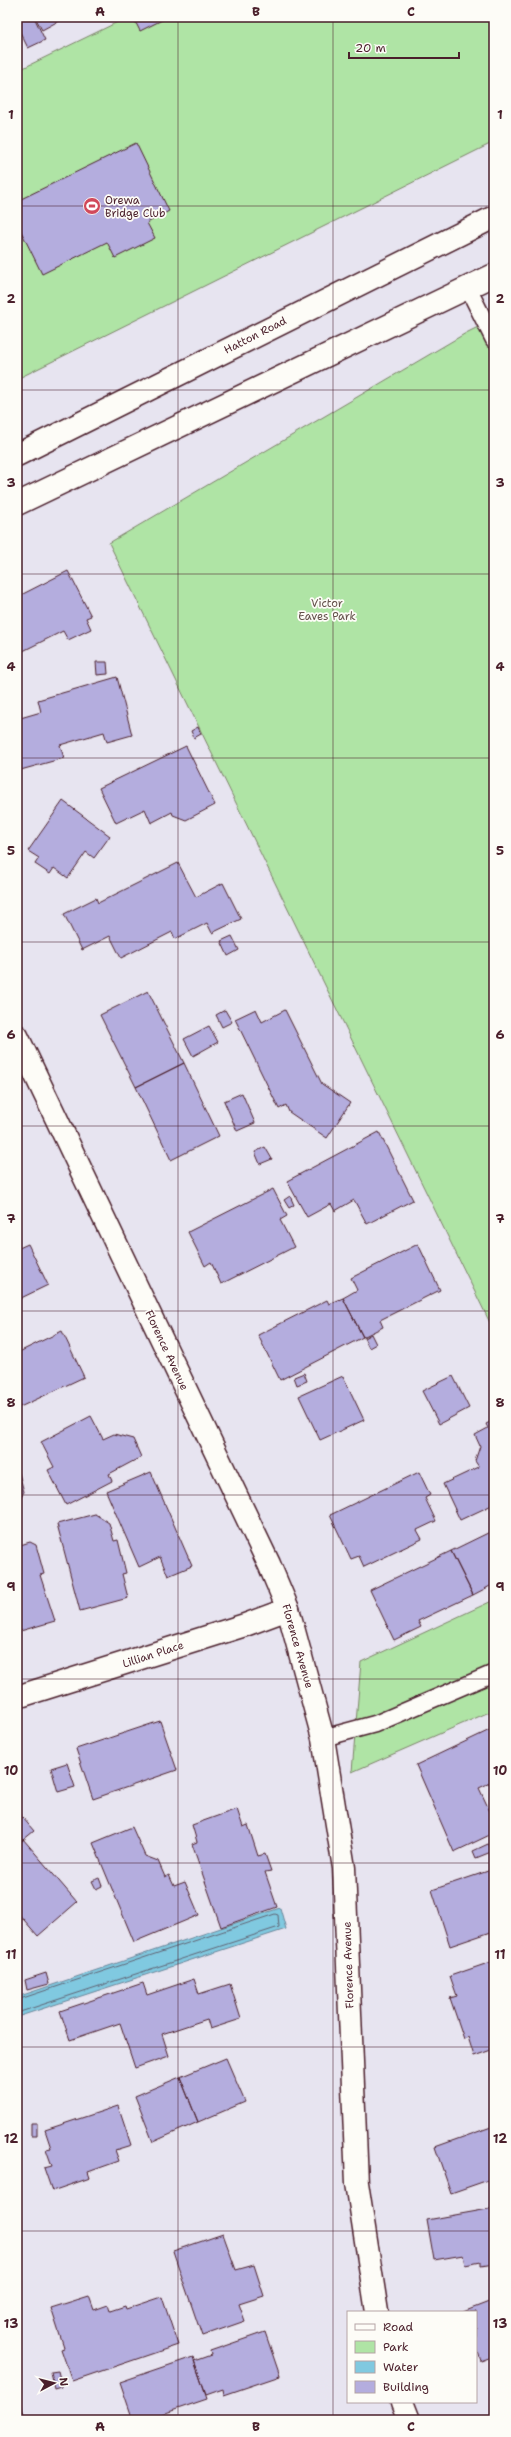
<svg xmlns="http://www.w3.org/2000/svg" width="511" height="2437" viewBox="0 0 511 2437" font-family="'Shantell Sans',sans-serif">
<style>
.green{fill:#afe4a5;stroke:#7c8268}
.water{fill:#80c9e0;stroke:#6a8598}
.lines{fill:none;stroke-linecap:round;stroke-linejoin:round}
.shore{stroke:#606373;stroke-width:1}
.building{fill:#b4adde;stroke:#4a1f2b}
.lane-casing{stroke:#4a1f2b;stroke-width:19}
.street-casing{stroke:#4a1f2b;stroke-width:25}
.secondary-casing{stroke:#4a1f2b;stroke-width:25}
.lane{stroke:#fdfcf7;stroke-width:16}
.street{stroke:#fdfcf7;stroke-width:22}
.secondary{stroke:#fdfcf7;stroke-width:22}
.grid{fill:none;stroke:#4a1f2b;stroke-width:1;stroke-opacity:0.55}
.labels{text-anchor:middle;stroke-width:3.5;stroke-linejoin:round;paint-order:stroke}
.poi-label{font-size:11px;fill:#4a1f2b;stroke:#fdfcf7;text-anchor:start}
.street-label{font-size:11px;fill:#4a1f2b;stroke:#fdfcf7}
.park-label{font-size:11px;fill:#63504a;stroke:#fdfcf7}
.neatline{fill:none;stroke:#4a1f2b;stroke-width:1.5}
.grid-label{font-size:13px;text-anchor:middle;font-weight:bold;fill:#4a1f2b}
</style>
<rect width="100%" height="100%" fill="#e7e4f0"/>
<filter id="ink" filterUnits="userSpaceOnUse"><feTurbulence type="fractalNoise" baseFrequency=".025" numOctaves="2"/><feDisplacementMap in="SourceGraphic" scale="8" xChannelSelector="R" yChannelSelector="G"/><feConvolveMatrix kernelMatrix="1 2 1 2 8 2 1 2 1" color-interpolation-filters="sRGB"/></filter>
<g filter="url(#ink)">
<!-- green -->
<path class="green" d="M128,17H494V142L17,379V71Z
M494,319V1331L109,543L466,333Z
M494,1600V1710L352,1772L361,1662Z"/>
<!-- water -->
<path class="water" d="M280,1908L286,1929L17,2017V1997Z"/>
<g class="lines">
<!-- shore -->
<path class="shore" d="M17,2000L275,1914L278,1915L279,1927L17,2013"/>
</g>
<!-- building -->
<path class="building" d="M19,17H34L45,40L28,48L17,26V18Z
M35,17H66L42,30Z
M133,17H168L140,31Z
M136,143L169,211L147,223L155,238L115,258L107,242L42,274L17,223V201Z
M68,571L91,616L86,618L91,629L68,640L63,631L23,651L17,639V597Z
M17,639L23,651L17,653Z
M96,662H107L108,674L97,675Z
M117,677L132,735L107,742L104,732L60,745L64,758L17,771V719L41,712L38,700Z
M198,727L201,734L194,738L191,731Z
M186,746L215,805L186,820L173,815L172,812L151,823L145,809L116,823L99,788Z
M63,801L110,836L94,858L86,852L68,878L54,868L50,874L35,864L39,858L28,851Z
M178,863L196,897L223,883L241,919L212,933L207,923L175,939L172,932L121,958L110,936L82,950L64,914L96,898L98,903Z
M232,936L239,950L228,956L221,941Z
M148,991L184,1063L136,1087L100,1015Z
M256,1009L262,1022L285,1010L322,1084L350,1103L327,1138L289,1112L286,1105L279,1109L235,1019Z
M225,1010L232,1022L222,1027L216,1015Z
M209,1026L218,1042L193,1056L184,1039Z
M184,1063L219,1136L171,1160L136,1087Z
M242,1093L255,1123L237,1131L224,1101Z
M379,1132L413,1200L367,1224L354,1200L335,1211L331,1204L307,1217L287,1181Z
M265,1147L272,1159L260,1164L255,1152Z
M273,1189L287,1216L280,1220L294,1247L221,1284L211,1262L205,1266L188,1232Z
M290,1196L294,1205L289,1208L284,1200Z
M28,1244L48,1285L17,1300V1249Z
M418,1244L440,1290L380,1320L383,1327L363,1337L343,1298L357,1290L351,1278Z
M343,1298L363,1337L280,1380L258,1335L327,1300L329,1304Z
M62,1331L84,1377L20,1407L19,1404L17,1406V1353Z
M371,1334L376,1344L369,1348L364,1338Z
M304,1373L307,1381L297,1385L294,1377Z
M343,1376L364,1420L320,1440L299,1396Z
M453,1376L469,1408L439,1424L422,1391Z
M91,1416L103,1439L114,1434L133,1439L141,1457L109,1474L112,1481L66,1505L48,1470L54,1467L41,1442Z
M494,1420V1504L460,1520L443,1484L479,1467L475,1461L480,1446L475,1435L488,1428L486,1424Z
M151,1472L192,1566L168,1576L160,1557L139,1567L106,1491Z
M419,1472L430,1495L425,1498L436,1521L417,1530L422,1539L364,1567L359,1556L351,1559L330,1515Z
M17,1473H19L24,1492L17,1502Z
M95,1514L109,1523L114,1541L118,1540L126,1573L122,1574L128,1598L80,1611L57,1524Z
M494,1530V1584L473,1595L451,1551Z
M30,1542L36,1545L44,1574L40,1575L55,1621L17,1632V1546Z
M451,1551L473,1595L418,1621L421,1627L394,1640L370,1590Z
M160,1721L177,1770L93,1799L76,1749Z
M494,1728V1781L479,1788L494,1820V1833L454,1852L416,1765Z
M67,1763L75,1787L58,1792L51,1768Z
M237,1809L243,1827L248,1825L258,1856L265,1854L271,1871L265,1872L277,1907L221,1927L192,1844L197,1842L192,1825Z
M17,1811L34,1831L17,1845Z
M132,1827L145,1856L158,1861L165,1877L169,1875L174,1886L185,1882L199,1915L134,1942L93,1843Z
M23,1839L77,1902L38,1936L17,1912V1845Z
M488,1844L491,1852L476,1858L473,1851Z
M494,1869V1931L450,1946L432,1890Z
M99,1878L102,1886L96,1889L92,1881Z
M494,1961V2049L474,2056L468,2037L464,2039L450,1998L457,1996L450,1976Z
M46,1973L49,1984L27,1990L25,1980Z
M194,1979L199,1994L230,1984L241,2019L210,2029L207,2019L162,2034L169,2056L135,2068L120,2023L70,2040L60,2011L143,1983L147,1995Z
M226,2058L245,2102L198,2122L180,2077Z
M180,2077L198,2122L153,2142L135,2096Z
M118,2106L131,2145L115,2150L119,2161L88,2172L90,2178L52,2191L44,2168L52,2166L46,2149L51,2148L45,2130Z
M31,2123H37V2136H31Z
M494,2126V2178L451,2193L435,2147Z
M494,2208V2264L481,2266V2262L465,2265L463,2255L434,2260L427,2220Z
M223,2234L236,2270L254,2265L264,2296L239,2304L245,2321L202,2336L173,2251Z
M89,2296L94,2310L108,2305L110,2311L125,2306L126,2309L162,2297L178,2345L72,2381L61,2349L64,2348L51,2308Z
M494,2300V2356L481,2361L476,2346V2312H463Z
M265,2332L280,2376L224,2395L223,2389L206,2395L194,2361L211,2355L210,2351Z
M193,2357L207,2399L145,2420H133L120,2382Z
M58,2371L62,2387L55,2389L51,2372Z
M17,2390L24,2420H17Z"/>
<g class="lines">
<!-- lane casing -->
<g class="lane-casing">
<path id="lane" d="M468,288L494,340
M323,1738L375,1724L494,1673"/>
</g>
<!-- street casing -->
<g class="street-casing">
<path id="street" d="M17,1697L245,1625L288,1609"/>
</g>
<!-- secondary casing -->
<g class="secondary-casing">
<path id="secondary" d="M17,455L494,217
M17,504L494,275
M17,1036L269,1564L288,1609L323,1738L344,1868L357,2183L377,2312
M402,2402L409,2420"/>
</g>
<!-- lane -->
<use href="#lane" class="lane"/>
<!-- street -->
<use href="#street" class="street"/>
<!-- secondary -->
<use href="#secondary" class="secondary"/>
</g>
</g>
<!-- grid -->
<path class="grid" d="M178,17V2420M333,17V2420M17,206H494M17,390H494M17,574H494M17,758H494M17,942H494M17,1126H494M17,1311H494M17,1495H494M17,1679H494M17,1863H494M17,2047H494M17,2231H494"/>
<!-- icons -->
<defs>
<g id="stadium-disc" transform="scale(0.9)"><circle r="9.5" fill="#d1495b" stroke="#fdfcf7"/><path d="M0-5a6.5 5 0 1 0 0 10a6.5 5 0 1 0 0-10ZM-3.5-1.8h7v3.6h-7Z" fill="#fff"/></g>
</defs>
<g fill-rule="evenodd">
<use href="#stadium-disc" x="92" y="206"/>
</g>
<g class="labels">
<!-- poi labels -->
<g class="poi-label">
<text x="105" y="204">Orewa<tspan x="105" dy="13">Bridge Club</tspan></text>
</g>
<!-- street labels -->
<g class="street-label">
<text transform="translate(255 335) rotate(-27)" y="4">Hatton Road</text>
<text transform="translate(167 1350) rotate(65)" y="4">Florence Avenue</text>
<text transform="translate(298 1646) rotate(74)" y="4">Florence Avenue</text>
<text transform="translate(153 1654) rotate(-18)" y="4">Lillian Place</text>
<text transform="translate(348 1965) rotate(-92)" y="4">Florence Avenue</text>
</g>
<!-- park labels -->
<g class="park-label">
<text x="327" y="607">Victor<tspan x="327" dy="13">Eaves Park</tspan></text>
</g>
</g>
<!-- margin -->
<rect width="511" height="2437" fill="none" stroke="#fdfcf7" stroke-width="44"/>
<!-- legend -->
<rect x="347" y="2311" width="130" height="92" fill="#fdfcf7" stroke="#b5a4a5"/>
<rect x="355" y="2324" width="20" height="6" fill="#fdfcf7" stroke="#b5a4a5"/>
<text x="383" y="2331" font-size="12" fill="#4a1f2b">Road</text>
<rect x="355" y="2341" width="20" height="12" fill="#afe4a5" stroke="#b5a4a5"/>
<text x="383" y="2351" font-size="12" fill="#4a1f2b">Park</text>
<rect x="355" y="2361" width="20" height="12" fill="#80c9e0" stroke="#b5a4a5"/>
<text x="383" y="2371" font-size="12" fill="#4a1f2b">Water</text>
<rect x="355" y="2381" width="20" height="12" fill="#b4adde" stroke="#b5a4a5"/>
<text x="383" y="2391" font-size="12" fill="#4a1f2b">Building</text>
<!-- north arrow -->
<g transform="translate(54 2383) rotate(83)" stroke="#fdfcf7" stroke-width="3" paint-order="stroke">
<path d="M0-3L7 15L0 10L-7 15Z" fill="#4a1f2b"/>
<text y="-6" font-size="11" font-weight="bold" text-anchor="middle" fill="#4a1f2b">N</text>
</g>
<!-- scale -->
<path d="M349 52v6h110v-6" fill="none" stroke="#4a1f2b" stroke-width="2"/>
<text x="355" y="52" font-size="12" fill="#4a1f2b" stroke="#fdfcf7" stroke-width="3" paint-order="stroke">20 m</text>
<rect x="22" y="22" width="467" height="2393" class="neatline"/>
<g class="grid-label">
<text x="100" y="16">A</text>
<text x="256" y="16">B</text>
<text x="411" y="16">C</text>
<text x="11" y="119">1</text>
<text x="500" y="119">1</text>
<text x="11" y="303">2</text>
<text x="500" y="303">2</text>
<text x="11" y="487">3</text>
<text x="500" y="487">3</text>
<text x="11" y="671">4</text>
<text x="500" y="671">4</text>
<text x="11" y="855">5</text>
<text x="500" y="855">5</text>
<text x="11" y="1039">6</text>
<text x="500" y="1039">6</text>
<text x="11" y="1223">7</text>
<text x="500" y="1223">7</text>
<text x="11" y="1407">8</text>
<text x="500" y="1407">8</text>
<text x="11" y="1591">9</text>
<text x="500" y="1591">9</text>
<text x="11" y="1775">10</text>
<text x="500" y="1775">10</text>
<text x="11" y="1959">11</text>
<text x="500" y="1959">11</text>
<text x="11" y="2143">12</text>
<text x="500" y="2143">12</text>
<text x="11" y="2328">13</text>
<text x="500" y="2328">13</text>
<text x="100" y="2431">A</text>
<text x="256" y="2431">B</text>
<text x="411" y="2431">C</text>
</g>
</svg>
